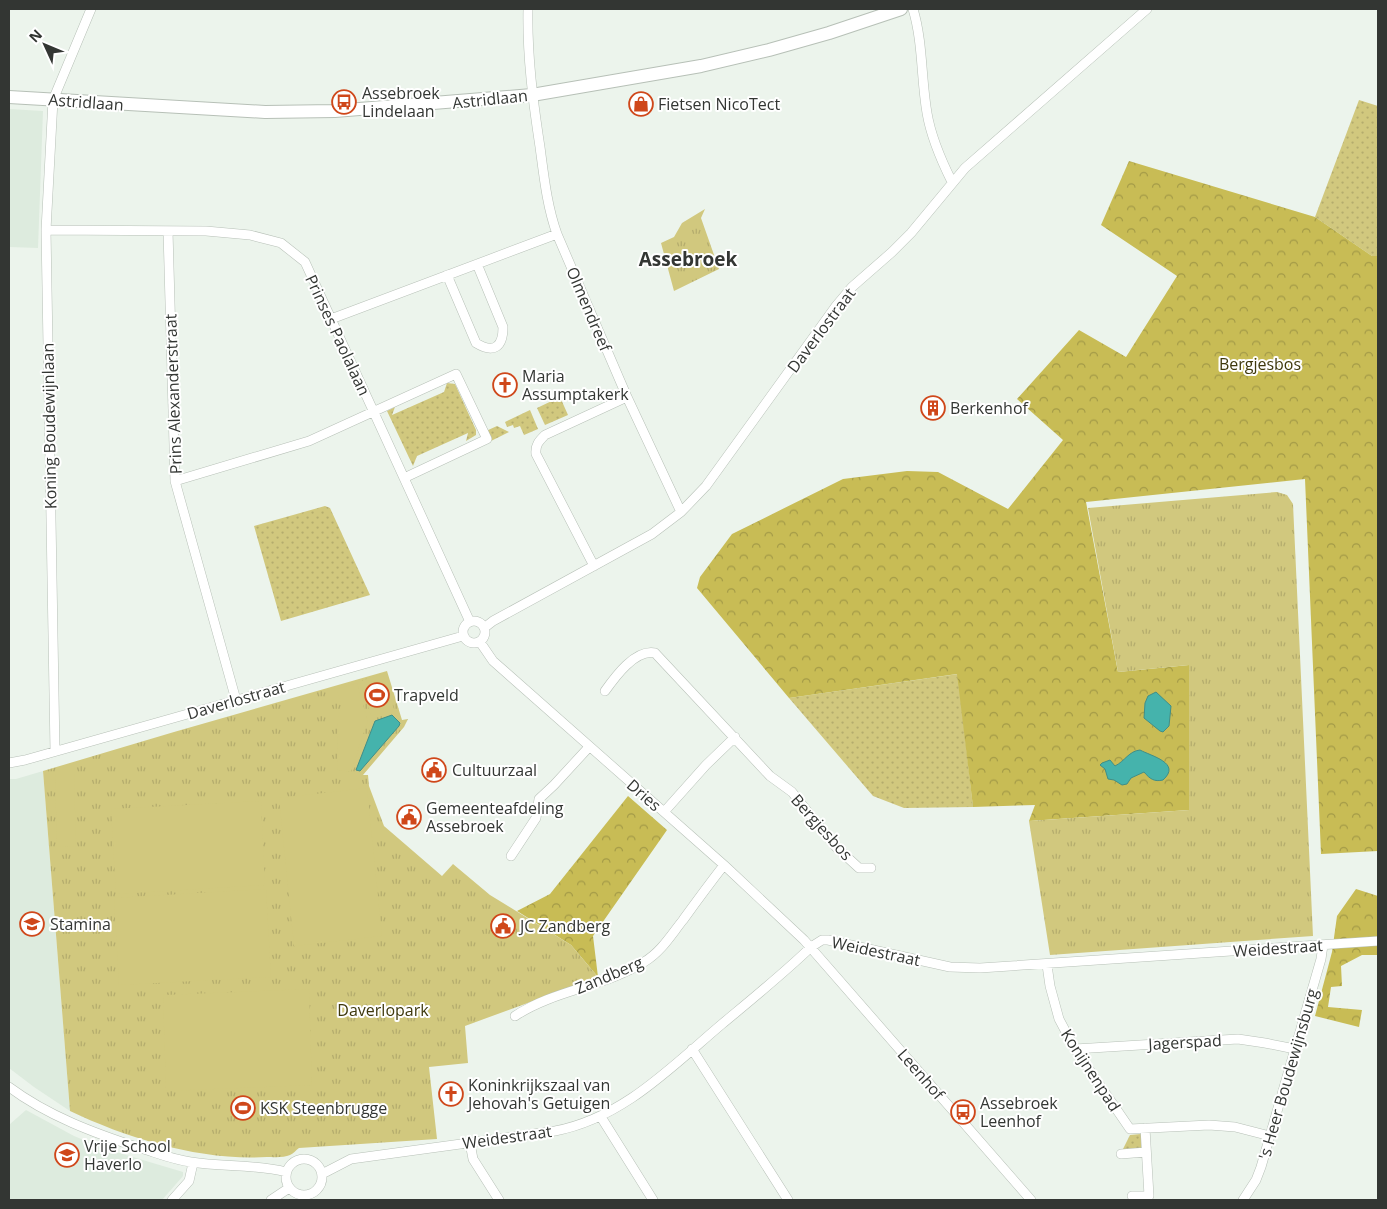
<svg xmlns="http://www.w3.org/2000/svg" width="1387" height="1209" viewBox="0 0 1387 1209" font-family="'Open Sans',sans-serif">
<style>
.built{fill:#ddebde}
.grass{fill:url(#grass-dots)}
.forest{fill:url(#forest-crowns)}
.park{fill:url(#park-tufts)}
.garden{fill:#d1c87e}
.water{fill:#45b3ac;stroke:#408e88}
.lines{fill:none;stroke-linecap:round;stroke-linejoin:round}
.street-casing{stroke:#b7c0b7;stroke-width:10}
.secondary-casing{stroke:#b7c0b7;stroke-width:14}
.street{stroke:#fff;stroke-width:9}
.secondary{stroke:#fff;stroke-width:12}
.labels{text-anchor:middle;stroke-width:4;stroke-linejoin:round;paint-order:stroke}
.poi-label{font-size:16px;fill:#333633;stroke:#fff;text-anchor:start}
.street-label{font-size:16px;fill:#333633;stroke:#fff}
.park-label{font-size:16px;fill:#3f390d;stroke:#fff}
.quarter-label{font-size:19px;font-weight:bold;fill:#333633;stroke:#fff}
</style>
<defs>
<pattern id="grass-dots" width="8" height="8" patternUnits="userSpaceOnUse" patternTransform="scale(1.25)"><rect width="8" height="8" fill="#d1c87e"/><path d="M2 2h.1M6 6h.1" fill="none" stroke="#b4ac6d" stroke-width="1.8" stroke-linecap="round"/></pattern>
<pattern id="forest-crowns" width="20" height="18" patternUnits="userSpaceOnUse" patternTransform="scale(1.25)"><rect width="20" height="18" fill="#c8bc55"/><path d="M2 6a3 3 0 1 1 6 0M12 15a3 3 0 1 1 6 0" fill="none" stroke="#a39a47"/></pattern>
<pattern id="park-tufts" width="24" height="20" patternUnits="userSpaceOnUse" patternTransform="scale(1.25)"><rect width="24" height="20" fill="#d1c87e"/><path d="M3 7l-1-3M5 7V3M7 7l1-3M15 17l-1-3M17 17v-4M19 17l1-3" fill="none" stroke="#b4ac6d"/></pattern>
</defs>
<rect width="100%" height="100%" fill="#ecf4ec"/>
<!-- built -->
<path class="built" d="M9,109L43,111L38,248L9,247Z
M43,771L70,1111L34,1087L9,1068V779H16Z
M26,1110L74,1136L106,1149L183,1172V1176L162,1200H9V1125Z"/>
<!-- grass -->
<path class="grass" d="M1359,100L1378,106V256H1372L1315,217Z
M447,383L455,384L476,430V435L466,441L468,433L417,456L413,466L387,411L395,407L392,415L444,392Z
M560,397L568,415L545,425L537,408Z
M530,410L538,429L524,435L520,426L514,428L513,425L507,427L505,422Z
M497,426L509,432L491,441L486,431Z
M325,506L330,508L370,595L281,621L254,526Z
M958,674L973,807L904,808L873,796L789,698Z
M1141,1134L1142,1149L1122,1151L1130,1135Z"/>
<!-- forest -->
<path class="forest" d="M1129,161L1315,217L1372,256H1378V851L1321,854L1305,479L1086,502L1118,672L1189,665V810L1029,821L1035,805L973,807L957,674L789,698L697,588L700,577L732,534L843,479L907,471L938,472L1008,509L1063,440L1017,399L1079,330L1126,357L1177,276L1101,225Z
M628,796L667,830L593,936L598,977L571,945L517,911L550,894Z
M1356,889L1378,896V955H1362L1341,966L1342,986L1331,987L1328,1007L1362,1010L1359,1027L1315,1016L1332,952L1337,916Z"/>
<!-- park -->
<path class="park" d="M705,209L701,218L719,269L674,291L661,243L674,237L682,223Z
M1277,492L1287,495L1293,504L1313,936L1050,955L1029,821L1189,810V665L1118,672L1088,508Z
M387,671L402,720L408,719L404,727L363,775H368L369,786L384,826L442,876L453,864L490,895L571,945L598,977L465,1026L468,1063L429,1067L437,1139L299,1148C296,1150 293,1154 290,1155C284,1158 273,1157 267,1157C201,1161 129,1139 70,1111L43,771L174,732Z"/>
<!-- garden -->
<path class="garden" d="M383,674L394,709L371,716L360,681Z
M357,683L368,722L366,726L351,772L338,770L337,722L342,707L336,689Z
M55,774H74L76,846L57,847Z
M367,788L382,936L294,946L279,798Z
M261,801L265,885L116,894L111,809Z
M266,889L271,977L119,985L114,898Z
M309,989L312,1085L166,1091L163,995Z"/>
<!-- water -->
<path class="water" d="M1156,692L1171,706L1169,726L1163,732L1160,731L1144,718L1145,703L1148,696Z
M392,715L400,723L399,726L360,771L356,770L375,721Z
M1140,750C1151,756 1182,763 1163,780C1154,782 1150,779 1144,772L1131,778L1127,784L1122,785L1114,780L1108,779L1105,769L1100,765L1102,763L1110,760L1115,766C1125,761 1129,751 1140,750Z"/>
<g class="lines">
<!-- street casing -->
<g class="street-casing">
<path id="street" d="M528,9C527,56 533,101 540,147C544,177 547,206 557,234L627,397L681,512
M913,9C923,42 921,78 927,113C931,137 941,160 952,182
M46,230L206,231L250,235L281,243L305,262L470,622
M168,231L175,481L236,700
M447,275L476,343C494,354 503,347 503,327L477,264
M331,319L557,234
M175,481L309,441L456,374L487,439L404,478
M594,566L536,454C535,445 539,441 545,435L627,397
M463 632a11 11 0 1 1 22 0a11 11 0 1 1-22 0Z
M484,628L493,621L652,534L681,512L706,486L836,306L852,287L892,252L911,233L965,168L1147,9
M480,642L493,661L724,865L804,940L1031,1200
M605,691C615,677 635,649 655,653L770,776L792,792L835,846L859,868H871
M55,751L46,230L53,100L91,9
M9,763L25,760L463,636
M664,812L706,765L735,737
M511,856L536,818L539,799L554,785L589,747
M1047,965L1050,986L1059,1019L1075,1049L1130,1129L1209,1125L1235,1127L1270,1136
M515,1016C554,990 604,987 644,962C661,952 671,935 683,920C696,902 710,883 724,865
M692,1049L788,1200
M1075,1049L1238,1039L1265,1043L1295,1049
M9,1087C48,1116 94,1133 140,1148C157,1153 174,1160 191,1162C223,1167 255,1164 286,1172
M601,1117L653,1200
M470,1143L473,1159L499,1200
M1121,1154L1146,1152
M286 1177a18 18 0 1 1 36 0a18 18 0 1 1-36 0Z
M322,1174L351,1159L555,1131C623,1118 671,1067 722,1024C752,999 783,974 811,947L822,940H828L950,967L980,968L1378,941
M1132,1196H1149L1145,1128
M172,1200L189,1181L193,1163
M271,1200L289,1188
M1243,1200L1256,1180L1261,1167L1321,959L1323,945"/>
</g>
<!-- secondary casing -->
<g class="secondary-casing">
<path id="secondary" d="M9,97L265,112L335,111L532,95L701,66L769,50L829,33L901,9"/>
</g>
<!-- street -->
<use href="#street" class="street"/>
<!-- secondary -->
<use href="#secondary" class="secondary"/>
</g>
<!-- icons -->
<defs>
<g id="bus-ring" transform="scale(1.25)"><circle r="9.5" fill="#fff" stroke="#cf471a" stroke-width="1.5"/><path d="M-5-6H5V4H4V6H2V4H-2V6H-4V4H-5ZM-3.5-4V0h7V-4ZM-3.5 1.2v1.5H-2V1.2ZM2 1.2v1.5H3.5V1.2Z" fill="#cf471a"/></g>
<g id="shop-ring" transform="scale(1.25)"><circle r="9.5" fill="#fff" stroke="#cf471a" stroke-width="1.5"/><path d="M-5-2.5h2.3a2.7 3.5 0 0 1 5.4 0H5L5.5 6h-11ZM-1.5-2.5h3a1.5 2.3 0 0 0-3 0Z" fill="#cf471a"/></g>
<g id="church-ring" transform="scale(1.25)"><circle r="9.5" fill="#fff" stroke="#cf471a" stroke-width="1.5"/><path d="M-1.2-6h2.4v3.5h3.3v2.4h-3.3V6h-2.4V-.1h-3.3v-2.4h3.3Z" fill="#cf471a"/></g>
<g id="building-ring" transform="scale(1.25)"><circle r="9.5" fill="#fff" stroke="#cf471a" stroke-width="1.5"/><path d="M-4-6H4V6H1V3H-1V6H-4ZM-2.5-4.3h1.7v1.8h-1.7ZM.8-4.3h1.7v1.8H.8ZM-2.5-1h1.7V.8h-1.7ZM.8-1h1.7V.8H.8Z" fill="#cf471a"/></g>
<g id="stadium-ring" transform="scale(1.25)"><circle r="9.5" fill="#fff" stroke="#cf471a" stroke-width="1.5"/><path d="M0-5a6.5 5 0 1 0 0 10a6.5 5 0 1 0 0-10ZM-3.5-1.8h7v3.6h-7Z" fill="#cf471a"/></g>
<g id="civic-ring" transform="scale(1.25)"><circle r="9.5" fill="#fff" stroke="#cf471a" stroke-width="1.5"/><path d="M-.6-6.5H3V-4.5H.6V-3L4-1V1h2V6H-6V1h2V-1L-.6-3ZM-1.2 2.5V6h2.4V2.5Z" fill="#cf471a"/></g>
<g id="school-ring" transform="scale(1.25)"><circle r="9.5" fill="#fff" stroke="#cf471a" stroke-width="1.5"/><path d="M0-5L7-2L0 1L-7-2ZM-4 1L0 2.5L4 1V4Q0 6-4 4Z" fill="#cf471a"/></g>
</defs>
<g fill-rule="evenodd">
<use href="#bus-ring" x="344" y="102"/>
<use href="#shop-ring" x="641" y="104"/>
<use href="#church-ring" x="505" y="385"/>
<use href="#building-ring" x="933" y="408"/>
<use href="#stadium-ring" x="377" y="695"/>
<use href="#civic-ring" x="434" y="770"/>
<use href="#civic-ring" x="409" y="817"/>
<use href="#school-ring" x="32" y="924"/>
<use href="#civic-ring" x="503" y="926"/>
<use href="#church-ring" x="451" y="1094"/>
<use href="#stadium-ring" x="243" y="1108"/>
<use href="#bus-ring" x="963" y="1112"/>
<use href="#school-ring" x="67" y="1155"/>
</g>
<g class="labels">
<!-- poi labels -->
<g class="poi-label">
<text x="362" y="99">Assebroek<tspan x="362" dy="18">Lindelaan</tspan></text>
<text x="658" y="110">Fietsen NicoTect</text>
<text x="522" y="382">Maria<tspan x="522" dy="18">Assumptakerk</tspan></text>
<text x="950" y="414">Berkenhof</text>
<text x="394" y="701">Trapveld</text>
<text x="452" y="776">Cultuurzaal</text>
<text x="426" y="814">Gemeenteafdeling<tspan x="426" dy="18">Assebroek</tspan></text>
<text x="50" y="930">Stamina</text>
<text x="520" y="932">JC Zandberg</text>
<text x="468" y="1091">Koninkrijkszaal van<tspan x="468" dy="18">Jehovah's Getuigen</tspan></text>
<text x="980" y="1109">Assebroek<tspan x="980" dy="18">Leenhof</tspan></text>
<text x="260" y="1114">KSK Steenbrugge</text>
<text x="84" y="1152">Vrije School<tspan x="84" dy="18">Haverlo</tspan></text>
</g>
<!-- street labels -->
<g class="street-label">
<text transform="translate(490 99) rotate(-6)" y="6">Astridlaan</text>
<text transform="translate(86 102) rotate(4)" y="6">Astridlaan</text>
<text transform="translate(589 309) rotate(67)" y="6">Olmendreef</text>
<text transform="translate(821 330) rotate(-53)" y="6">Daverlostraat</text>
<text transform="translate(338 335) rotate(65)" y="6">Prinses Paolalaan</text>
<text transform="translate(173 394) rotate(-92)" y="6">Prins Alexanderstraat</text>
<text transform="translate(49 426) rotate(-91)" y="6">Koning Boudewijnlaan</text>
<text transform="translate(236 700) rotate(-16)" y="6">Daverlostraat</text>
<text transform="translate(644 795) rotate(41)" y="6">Dries</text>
<text transform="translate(822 827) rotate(48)" y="6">Bergjesbos</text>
<text transform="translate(1278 948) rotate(-4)" y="6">Weidestraat</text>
<text transform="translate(876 951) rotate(12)" y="6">Weidestraat</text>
<text transform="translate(609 975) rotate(-23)" y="6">Zandberg</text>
<text transform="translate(1185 1042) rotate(-3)" y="6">Jagerspad</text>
<text transform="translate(1091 1070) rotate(57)" y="6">Konijnenpad</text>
<text transform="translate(921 1074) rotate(49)" y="6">Leenhof</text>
<text transform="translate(1288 1074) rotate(-74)" y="6">'s Heer Boudewijnsburg</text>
<text transform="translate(507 1137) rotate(-8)" y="6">Weidestraat</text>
</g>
<!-- park labels -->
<g class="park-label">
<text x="1260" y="370">Bergjesbos</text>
<text x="383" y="1016">Daverlopark</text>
</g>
<!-- quarter labels -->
<g class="quarter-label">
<text x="688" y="266">Assebroek</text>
</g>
</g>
<!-- border -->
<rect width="1387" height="1209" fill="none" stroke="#333633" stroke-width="20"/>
<!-- north arrow -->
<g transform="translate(45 45) rotate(314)" stroke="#ffffff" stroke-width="4" paint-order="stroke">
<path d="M0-4L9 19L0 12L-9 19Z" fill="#333633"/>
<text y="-8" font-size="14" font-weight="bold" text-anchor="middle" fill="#333633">N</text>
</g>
</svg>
